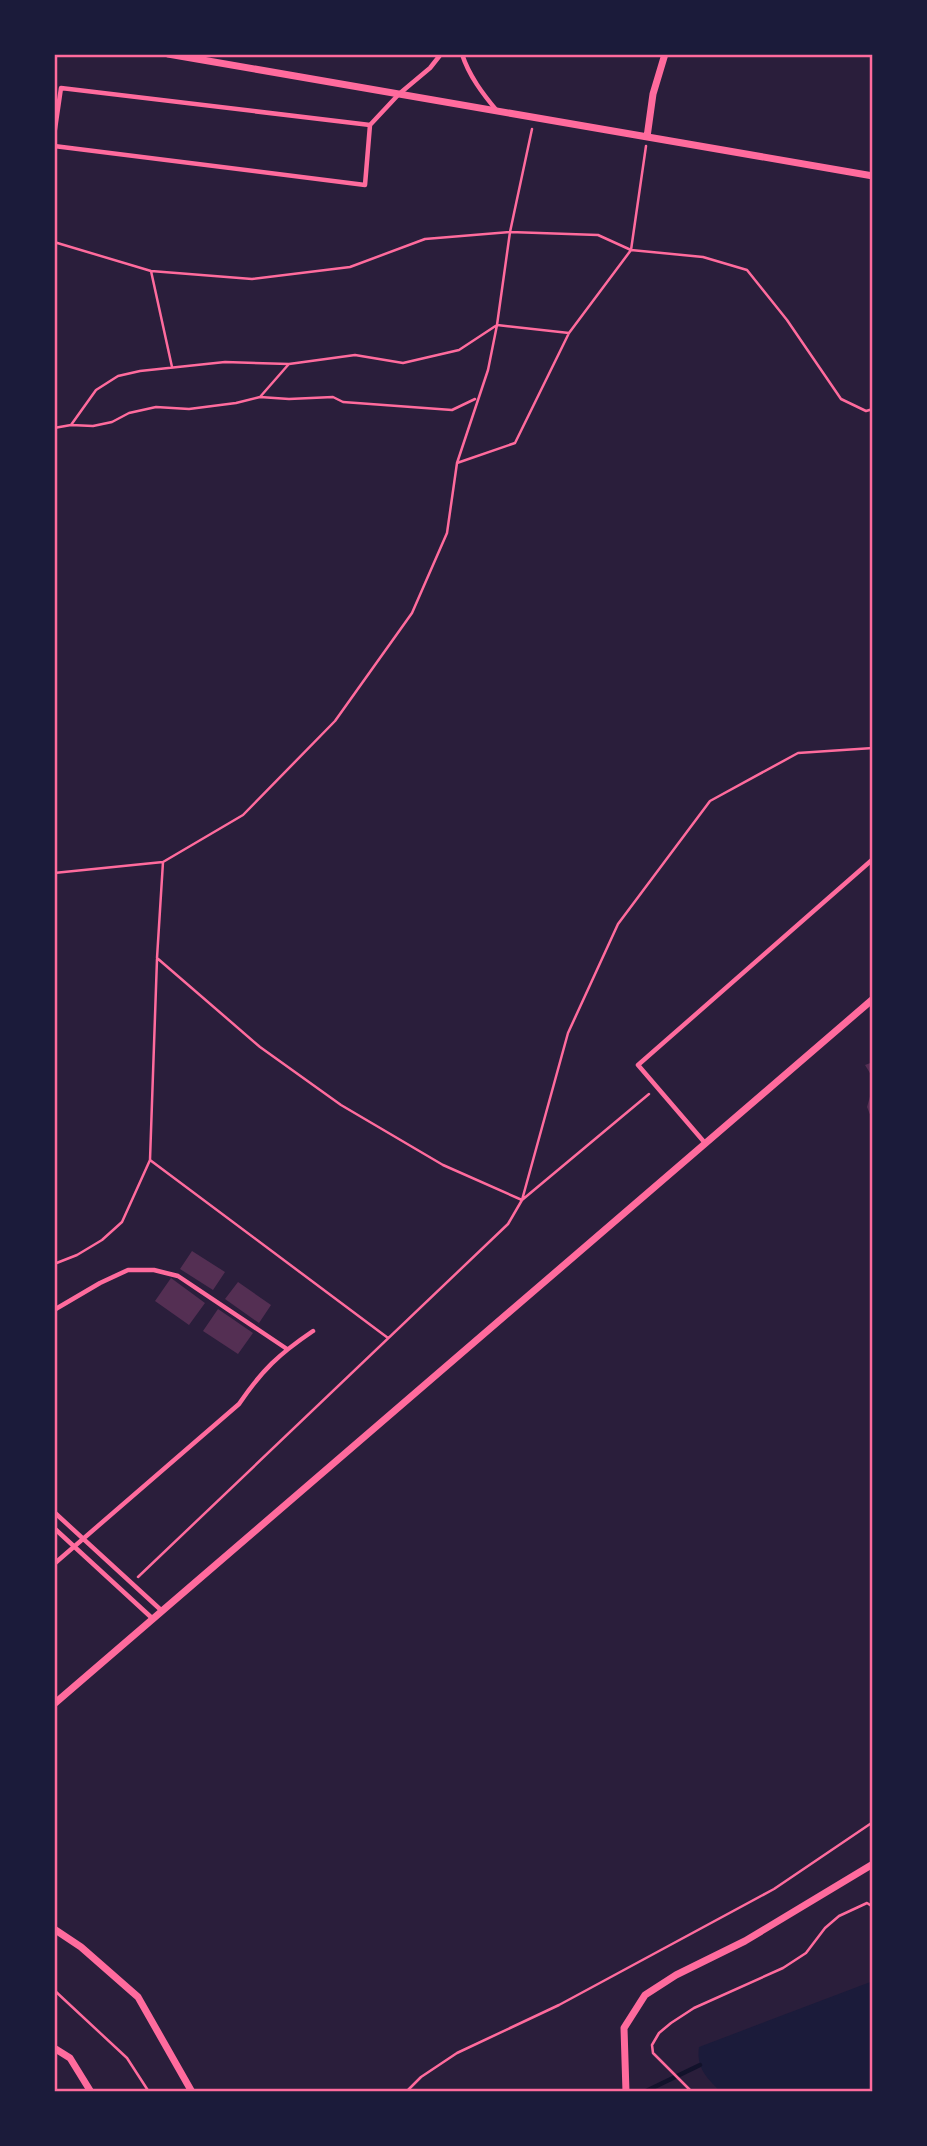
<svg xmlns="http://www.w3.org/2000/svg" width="927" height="2146" viewBox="0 0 927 2146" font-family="'IBM Plex Sans',sans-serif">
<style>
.green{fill:#2a1e3b}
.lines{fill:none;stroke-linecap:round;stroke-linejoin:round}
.stream{stroke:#12122b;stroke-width:4.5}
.building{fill:#542f53}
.path{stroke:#ff6b9d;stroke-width:2.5}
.service{stroke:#ff6b9d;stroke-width:4.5}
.minor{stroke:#ff6b9d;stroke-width:7}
.neatline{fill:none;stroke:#ff6b9d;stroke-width:2.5}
</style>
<rect width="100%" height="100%" fill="#1b1b3a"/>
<!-- green -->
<path class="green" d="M54,54H873V1981L699,2047C696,2068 707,2078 721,2092H54Z"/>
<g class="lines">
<!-- stream -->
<path class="stream" d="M644,2092L700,2065"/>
</g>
<!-- building -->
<path class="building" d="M873,1062V1078L865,1065Z
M873,1086V1122L867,1107Z
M192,1251L225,1272L213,1290L180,1269Z
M171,1278L205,1303L189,1325L155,1301Z
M238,1282L271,1305L259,1323L225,1299Z
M218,1309L253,1333L238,1354L203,1331Z"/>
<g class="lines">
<!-- path -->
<path class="path" d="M54,242L151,271L252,279L350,267L425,239L510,232L598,235L631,250L703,257L747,270L787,320L841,399L866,411L873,409
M151,271L172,367
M260,397L288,365
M71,425L93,426L112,422L129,413L156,407L189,409L236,403L260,397L289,399L333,397L343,402L452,410L475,399
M54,428L71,425L96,390L118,376L140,371L225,362L289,364L355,355L403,363L459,350L497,325L510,232L532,129
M457,463L515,443L569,333L631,250L646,146
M163,862L243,815L335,721L412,613L447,533L457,463L488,370L497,325L569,333
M54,873L163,862L157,958L260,1047L341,1105L443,1165L522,1200L568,1033L618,924L710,801L798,753L873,748
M150,1160L388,1338
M54,1264L77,1255L102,1240L122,1222L150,1160L157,959
M138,1577L508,1224L522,1200L649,1094
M54,1990L127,2058L149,2092
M406,2092L421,2077L457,2053L559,2005L774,1889L873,1822
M692,2092L653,2053L652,2045L659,2033L671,2023L694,2008L783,1968L806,1953L825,1928L839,1916L867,1903L873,1907"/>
<!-- service -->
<path class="service" d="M462,54C469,76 483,94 497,111
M54,136L61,88L370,125
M54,146L365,185L370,125L399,94L430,68L441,54
M705,1143L638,1065L873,859
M54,1310L100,1283L128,1270H154L178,1276L287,1349
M54,1512L162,1611
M54,1528L153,1619
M54,1564L239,1404C262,1370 279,1354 313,1331"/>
<!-- minor -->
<path class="minor" d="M168,54L873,176
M647,137L653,94L665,54
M54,1704L873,999
M54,1929L81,1947L138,1997L192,2092
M54,2048L70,2058L91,2092
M626,2092L624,2028L645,1995L676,1975L745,1941L873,1864"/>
</g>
<!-- border -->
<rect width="927" height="2146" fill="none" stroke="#1b1b3a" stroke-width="112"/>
<rect x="56" y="56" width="815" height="2034" class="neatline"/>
</svg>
